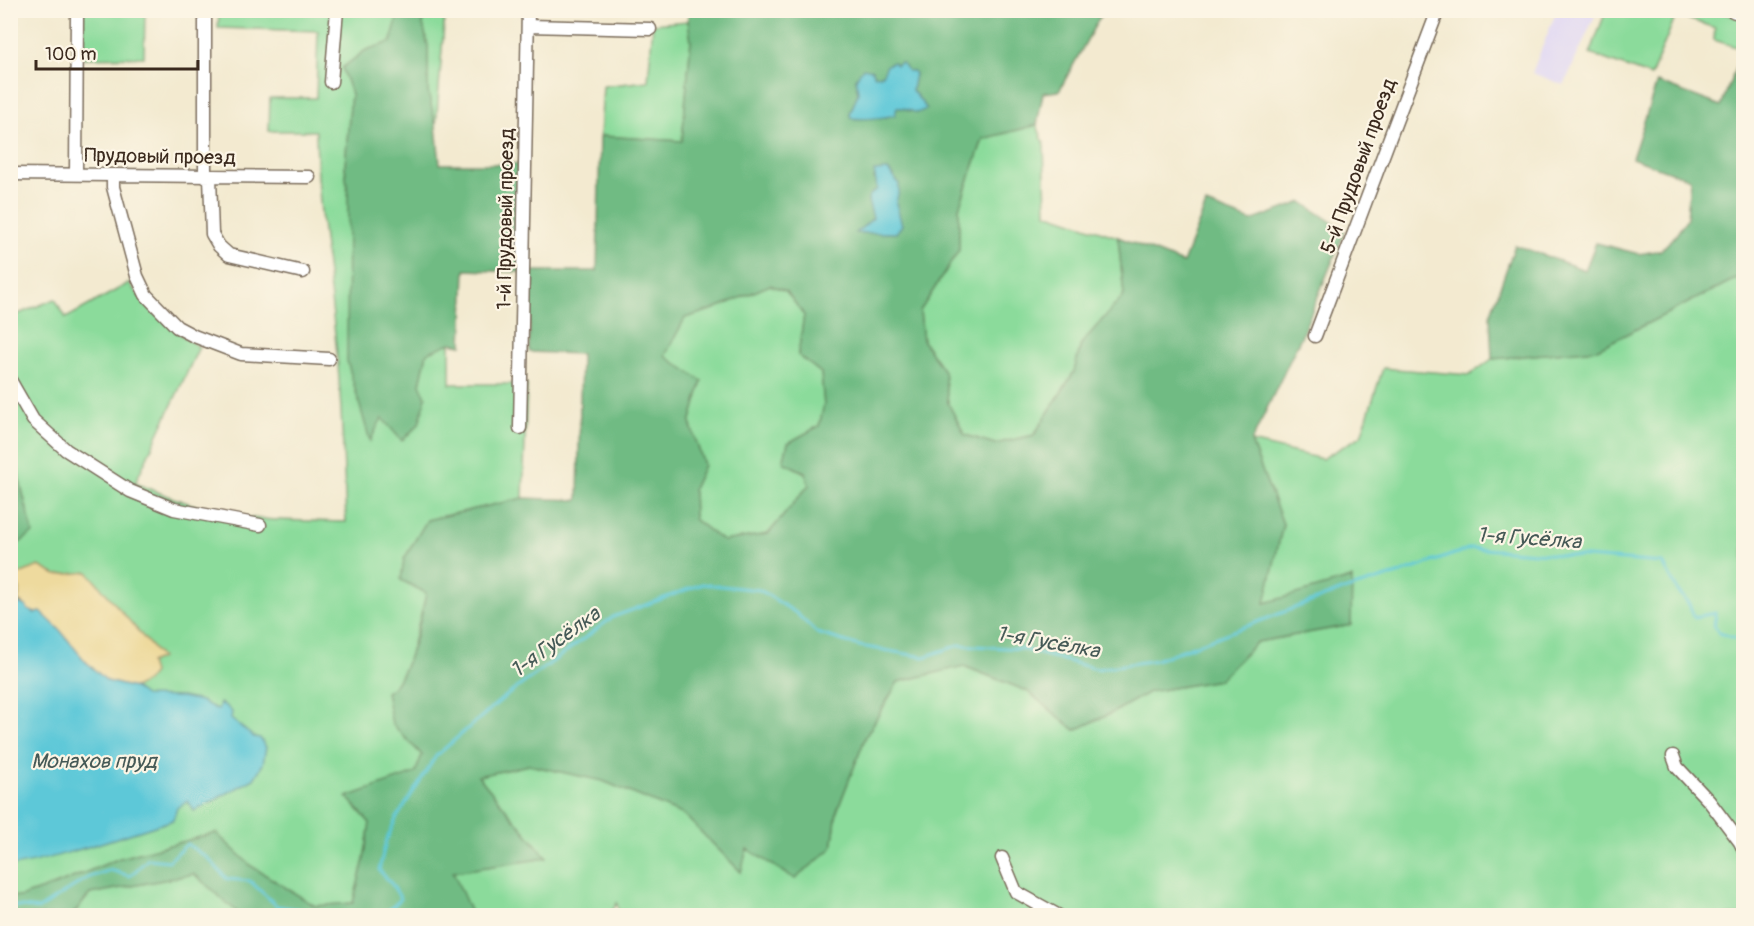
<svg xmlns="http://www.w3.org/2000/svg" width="1754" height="926" viewBox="0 0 1754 926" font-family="Pangolin,sans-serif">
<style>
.built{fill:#ded5f5}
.green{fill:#8bdb9b;stroke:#63825c;stroke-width:1.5}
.forest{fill:#70bb83;stroke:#567250;stroke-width:1.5;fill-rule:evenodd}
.sand{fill:#eeda9e;stroke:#94825e;stroke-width:1.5}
.water{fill:#5dc8d8;stroke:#4c797b;stroke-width:1.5}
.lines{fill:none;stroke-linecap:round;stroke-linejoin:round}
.stream{stroke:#5dc8d8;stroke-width:3}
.minor-casing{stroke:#7b6d5c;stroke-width:15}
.tertiary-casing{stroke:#7b6d5c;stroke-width:18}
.minor{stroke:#fff;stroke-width:12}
.tertiary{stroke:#fff;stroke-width:15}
.labels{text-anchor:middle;stroke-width:4.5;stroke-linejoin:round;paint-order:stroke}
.street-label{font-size:20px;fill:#3b2a1e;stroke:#fcf5e5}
.water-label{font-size:21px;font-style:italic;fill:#455956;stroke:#fcf5e5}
</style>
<rect width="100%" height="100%" fill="#fcf5e5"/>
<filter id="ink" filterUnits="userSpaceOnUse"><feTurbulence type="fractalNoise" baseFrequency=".0167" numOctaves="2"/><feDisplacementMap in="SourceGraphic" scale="12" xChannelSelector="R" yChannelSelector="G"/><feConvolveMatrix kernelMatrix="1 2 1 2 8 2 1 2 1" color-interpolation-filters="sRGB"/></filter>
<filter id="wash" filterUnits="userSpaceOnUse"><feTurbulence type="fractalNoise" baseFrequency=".008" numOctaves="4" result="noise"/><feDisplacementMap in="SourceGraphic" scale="24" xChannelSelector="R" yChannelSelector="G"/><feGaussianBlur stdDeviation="1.35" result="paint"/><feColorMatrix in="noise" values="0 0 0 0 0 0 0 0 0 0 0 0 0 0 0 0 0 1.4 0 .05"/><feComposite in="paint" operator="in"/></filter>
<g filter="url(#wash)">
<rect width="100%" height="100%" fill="#f3ead0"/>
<!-- built -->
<path class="built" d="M1557,10L1597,11L1564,85L1532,73Z"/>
<!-- green -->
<path class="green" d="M83,11H145L144,57L83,58Z
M219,11H399L392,42L366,50L342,68L351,94L345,166L348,195L382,418L420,384L427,352L450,343V384H527L523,498L427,520V592L408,661L393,690L392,724L422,755L416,773L347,797L370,823L364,860L353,903L315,906L251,866L216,833L120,858L58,884L20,897L11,896L10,589L12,580L10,549L33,533L19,478L11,427V317L55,299L66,318L129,283C149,310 172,330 199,347L135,483C176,500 217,515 261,519C289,521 318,521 346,522C344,466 342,410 337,354C330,279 317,206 316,131H269L270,98H316L318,31L218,28Z
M420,11H445L436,126L428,92V46Z
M1610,11H1716L1743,19L1744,48L1742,49L1714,40L1715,28L1676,15L1651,76L1590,54L1604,16Z
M688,21L691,40L682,141L600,136L603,86L648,81L653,24Z
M1037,125L1044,144L1046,213L1118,237L1124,295L1081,344L1074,372L1034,435L995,444L965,435L948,403L944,371L923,341L920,311L959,250V208L983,139Z
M1743,275V352L1737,395L1744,402L1743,915L619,916L617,903L610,915L472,916L452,872L547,858L478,776L529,765L603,781L685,815L741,872L746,849L832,848L837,811L866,736L898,682L963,666L1027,691L1075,730L1114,712L1149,692L1219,680L1257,642L1351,625V578L1264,604L1283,524L1251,442L1322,459L1361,436L1383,368L1470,375L1492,359L1597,349Z
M770,285L786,291L804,315L798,355L821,373L824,405L819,426L788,443L784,462L805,473L809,485L768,534L723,541L694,519L693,489L704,465L690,423L702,381L664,357L685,318L714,309Z
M194,874L237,911L238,915L72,916L90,894Z"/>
<!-- forest -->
<path class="forest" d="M399,11H420L428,46V92L436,126L440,164H521L520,272L465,270L462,345L450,343L427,353L420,384L426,397L419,424L402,441L382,418L370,441L347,361L348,195L345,166L351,94L342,68L366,50L391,42Z
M688,11H1103L1059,91L1043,93L1037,125L983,139L959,208V250L920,311L923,341L944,371L948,403L965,435L995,444L1034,435L1074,372L1081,344L1124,295L1118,237L1183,263L1206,204L1251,221L1302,202L1345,231L1301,337L1251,442L1283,524L1265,603L1352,578L1351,625L1257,642L1219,680L1149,692L1114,712L1075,730L1027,691L964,666L898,682L866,736L837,811L832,848L795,879L747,849L741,872L684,815L603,781L529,765L478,776L547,858L453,872L472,915H238L236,911L194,874L90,894L72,915H11L10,896L20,897L58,884L120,858L216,833L251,866L315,906L353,903L364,860L370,823L347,797L415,773L422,755L392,724L386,692C407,684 422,615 426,593L401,580L404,559L427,520L523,498L578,500L581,354L529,352L531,271H597L600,136L682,141L691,40L688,21ZM905,66L908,71L915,74L912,90L927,109L910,111L903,108H897L887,117C874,115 861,123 850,114L858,93L856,78L868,70H873L874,75L882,76ZM888,170C902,185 898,185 895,204C894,213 896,224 896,233H857L873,218L869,196L877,189L874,178ZM770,285L786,291L804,315L798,355L821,373L824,405L819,426L788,443L783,462L805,472L809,485L768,534L723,541L694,519L693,489L704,465L690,423L702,381L665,356L685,318L714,309Z
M1743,48V275L1597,349L1492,359L1490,316L1515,245L1585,270L1596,243L1639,254L1661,250L1676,235L1687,219L1690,179L1632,158L1657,82L1721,106Z
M10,427L19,478L33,533L11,549Z"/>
<!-- sand -->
<path class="sand" d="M39,566L56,575L88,572L161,658L150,663L153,673L146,682L134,688L107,681L98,674L72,647L35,613L28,610L26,606L18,601L20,590L14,576Z"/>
<!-- water -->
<path class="water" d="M893,62L896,65L901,62L908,71H913L915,74L912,90L927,109L917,113L903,108H897L895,115C885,118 861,120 851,118L850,114L858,93L856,78L863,68L873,70L874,75H882L887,65Z
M888,170L899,184V191L896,203L902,225L896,233H856L873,218L868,201L869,196L877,189L874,171Z
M11,600L26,606L28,610L35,613L41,612L60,630L85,661L107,681L134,688L145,696L182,697L201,701L218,710L220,703L226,706L232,712L231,719L254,737L260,738L266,747L263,764L254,779L194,811L188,801L177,808L173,820C144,830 116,838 88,847C62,854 37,863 11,866Z"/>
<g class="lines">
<!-- stream -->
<path class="stream" d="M10,909L15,906L39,909L87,878L110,870L130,876L148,859L169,861L187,844L209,859L227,879L250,881L277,906L318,912L328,916
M334,916H345
M379,916L383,915L401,899L391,883L379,870L386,841L396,819L436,756L502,699L613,617L702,584L760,590L796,613L817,633L860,646L924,657L959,645L1022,649L1097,669L1156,660L1340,591L1401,573L1471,548L1663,563L1678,591L1689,604L1694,617L1716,613L1714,626L1719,633L1744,641"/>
</g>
</g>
<g filter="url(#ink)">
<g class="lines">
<!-- minor casing -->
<g class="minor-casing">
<path id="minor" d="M528,26L650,29
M331,82L337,10
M10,174L309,177
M76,174L77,10
M113,175V187L137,276L146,295L177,327L194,336L241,354L329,359
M205,177V10
M210,177L212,234L219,246L229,255L303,272
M1315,336L1438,10
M10,380L33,420L66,450L130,491L174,509L260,525
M520,428L528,10
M1673,756L1677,767L1709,801L1740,842L1744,850
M1002,858L1016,892L1059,916"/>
</g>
<!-- tertiary casing -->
<g class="tertiary-casing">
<path id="tertiary" d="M1734,10L1744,13"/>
</g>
<!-- minor -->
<use href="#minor" class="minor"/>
<!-- tertiary -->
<use href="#tertiary" class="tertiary"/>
</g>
</g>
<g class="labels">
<!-- street labels -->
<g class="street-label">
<text transform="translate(160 156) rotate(1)" y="7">Прудовый проезд</text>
<text transform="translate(1358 166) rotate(-70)" y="7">5-й Прудовый проезд</text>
<text transform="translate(505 219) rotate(-89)" y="7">1-й Прудовый проезд</text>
</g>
<!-- water labels -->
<g class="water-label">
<text transform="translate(1529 538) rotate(4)" y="7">1-я Гусёлка</text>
<text transform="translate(555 642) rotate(-36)" y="7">1-я Гусёлка</text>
<text transform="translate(1048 642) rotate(10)" y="7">1-я Гусёлка</text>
<text x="94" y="768">Монахов пруд</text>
</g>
</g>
<!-- margin -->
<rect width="1754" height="926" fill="none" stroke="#fcf5e5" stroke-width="36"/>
<!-- scale -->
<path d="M36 60v9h162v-9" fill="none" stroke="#3b2a1e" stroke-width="3"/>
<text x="45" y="60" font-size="18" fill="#3b2a1e" stroke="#fcf5e5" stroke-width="4.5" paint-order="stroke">100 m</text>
</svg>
